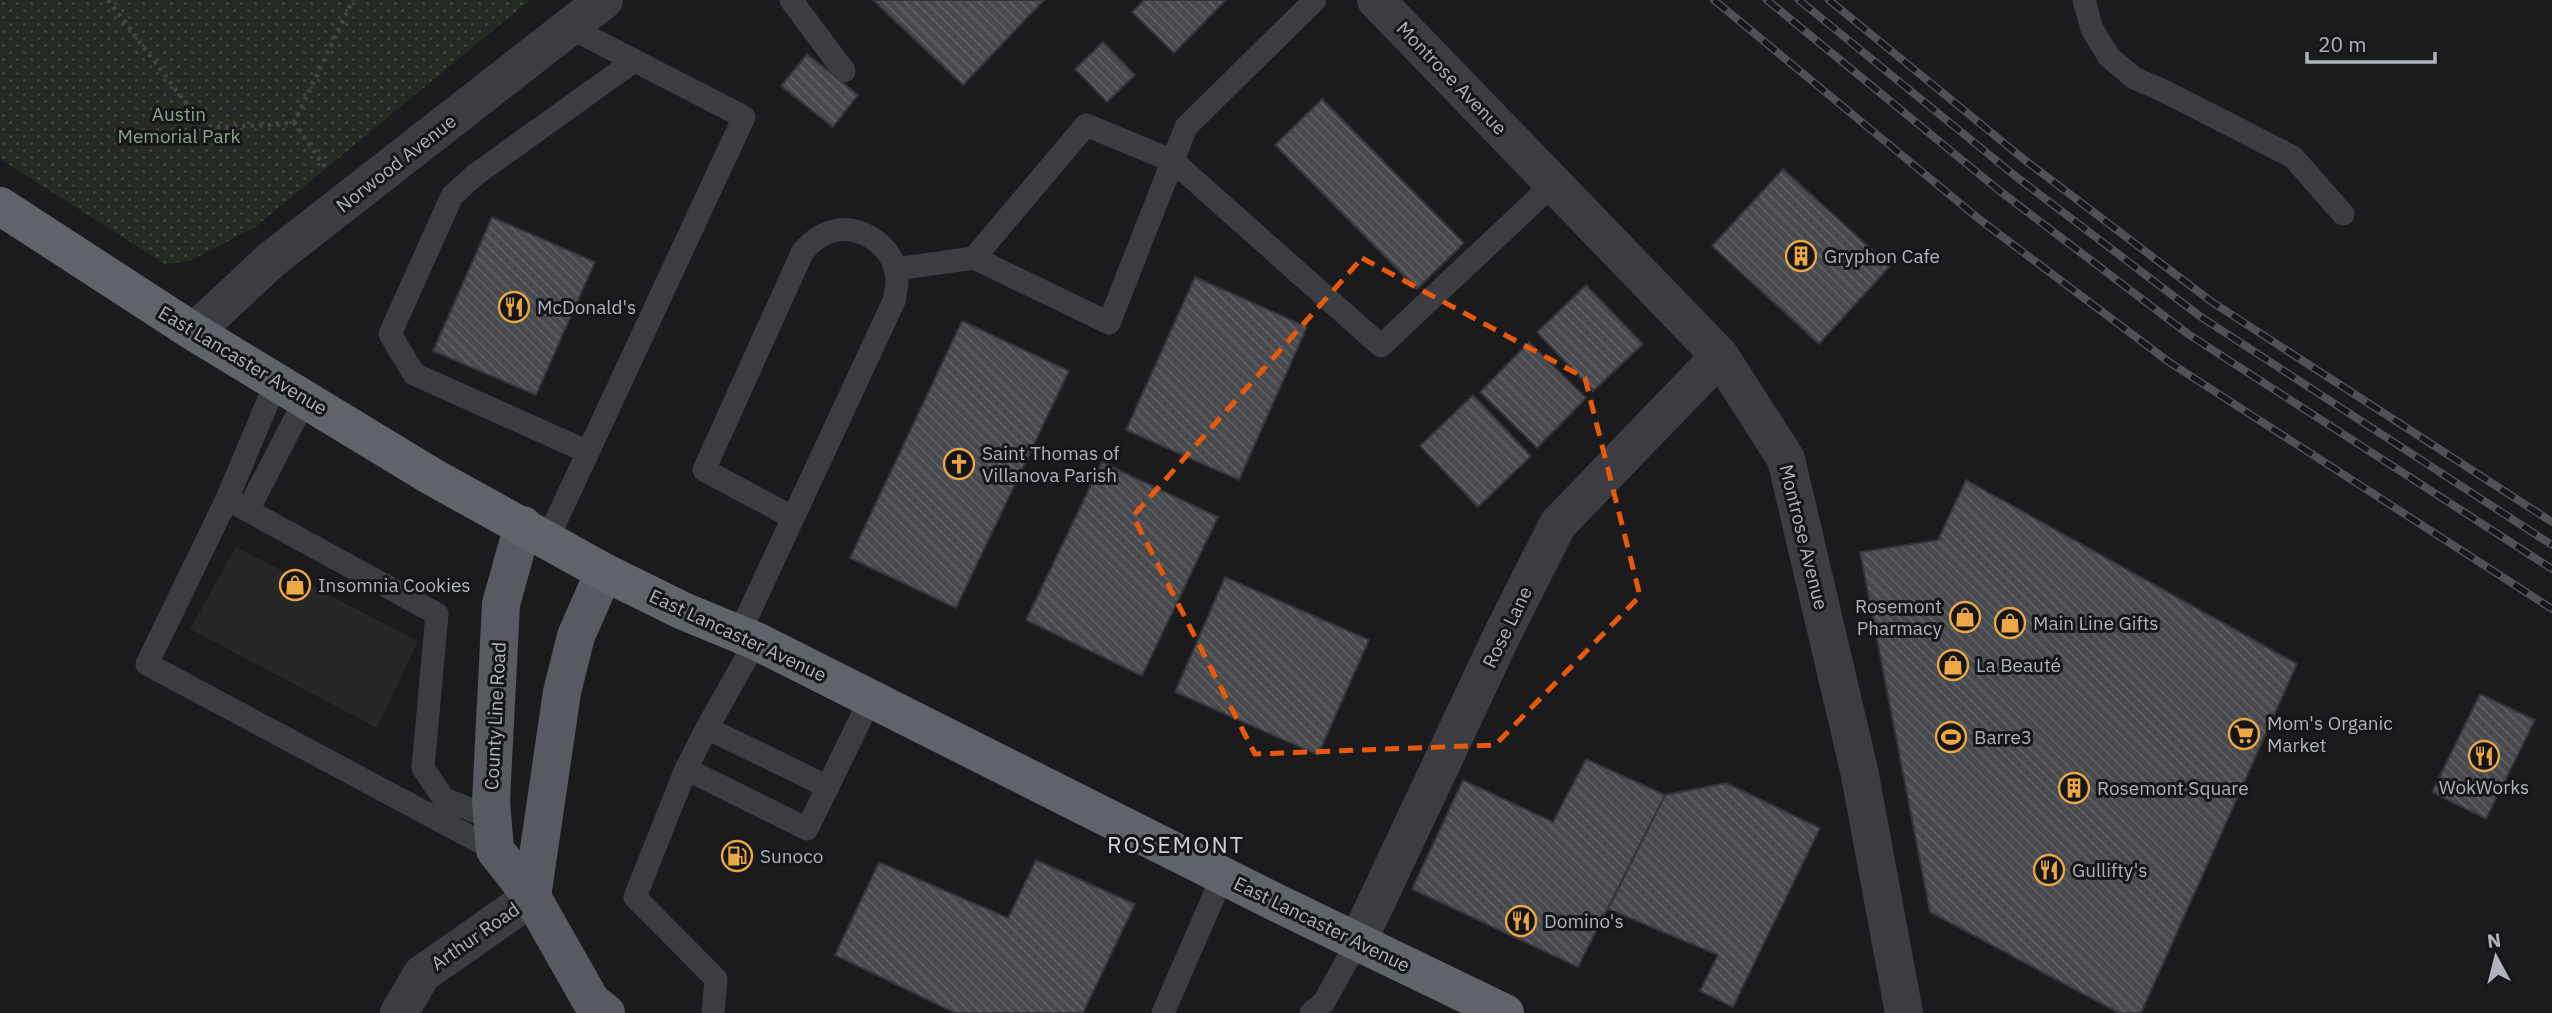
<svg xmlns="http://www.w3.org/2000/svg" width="2552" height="1013" viewBox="0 0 2552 1013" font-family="'IBM Plex Sans',sans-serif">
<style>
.built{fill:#27272a}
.green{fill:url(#green-dots)}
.building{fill:url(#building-back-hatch);stroke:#353539;stroke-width:2}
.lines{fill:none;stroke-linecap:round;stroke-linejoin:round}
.path{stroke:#424449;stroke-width:4.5;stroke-dasharray:3.5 5;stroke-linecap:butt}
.service{stroke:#3c3d42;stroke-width:23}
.minor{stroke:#3c3d42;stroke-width:38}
.primary{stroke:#585a61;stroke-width:38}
.trunk{stroke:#60636a;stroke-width:38}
.rail-casing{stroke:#4f5157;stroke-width:8}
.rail{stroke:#161618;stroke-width:5;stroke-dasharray:16;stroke-linecap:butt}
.marked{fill:none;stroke:#e8590c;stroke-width:5;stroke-dasharray:14 9;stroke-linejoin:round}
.labels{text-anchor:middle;stroke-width:6;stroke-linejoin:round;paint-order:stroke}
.street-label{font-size:19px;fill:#aeb3bc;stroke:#161618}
.park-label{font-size:19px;fill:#86a686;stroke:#161618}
.poi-label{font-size:19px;fill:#aeb3bc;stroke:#161618;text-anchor:start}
.quarter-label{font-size:23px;letter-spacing:2px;fill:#cfd2d8;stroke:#161618}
</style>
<defs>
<pattern id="green-dots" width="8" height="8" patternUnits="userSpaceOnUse" patternTransform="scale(1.75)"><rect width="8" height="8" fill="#232b23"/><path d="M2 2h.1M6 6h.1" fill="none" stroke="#404741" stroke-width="1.8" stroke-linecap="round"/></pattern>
<pattern id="building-back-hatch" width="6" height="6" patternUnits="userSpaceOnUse" patternTransform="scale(1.75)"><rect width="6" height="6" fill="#48494d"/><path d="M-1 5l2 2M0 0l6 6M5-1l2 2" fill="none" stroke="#606165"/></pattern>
</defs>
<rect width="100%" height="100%" fill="#1b1b1d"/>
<!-- built -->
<path class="built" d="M236,547L418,641L377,728L190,629Z"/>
<!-- green -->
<path class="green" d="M0,0H530L255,227L190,261L165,264L0,159Z"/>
<!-- building -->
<path class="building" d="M873,0H1044L963,85Z
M1144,0H1226L1174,53L1132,12Z
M1103,42L1135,75L1107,102L1075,69Z
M807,54L858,95L833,127L781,86Z
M1322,99L1464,243L1417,289L1275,145Z
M1783,169L1890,266L1819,344L1712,246Z
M492,217L595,262L536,395L433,351Z
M1195,277L1307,327L1239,480L1126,430Z
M1586,285L1643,344L1593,391L1537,332Z
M962,321L1069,371L956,608L850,558Z
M1529,342L1586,398L1537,448L1480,392Z
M1473,395L1531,456L1478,507L1420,446Z
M1102,462L1218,517L1142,676L1026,620Z
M1966,480L2297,664L2141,1013H2119L1930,912L1860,552L1938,540Z
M1225,577L1369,640L1318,755L1175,692Z
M2480,694L2535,720L2486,819L2432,792Z
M1586,759L1665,795L1578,967L1412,889L1463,780L1553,822Z
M1726,783L1820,828L1733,1007L1700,991L1718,955L1608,909L1665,795Z
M1036,860L1135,904L1083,1013H955L835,955L879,862L1008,918Z"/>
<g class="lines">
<!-- path -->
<path class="path" d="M108,0L198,119L212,127L274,125L294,122L353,0
M294,122L325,167"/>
<!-- service -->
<path class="service" d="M791,0L844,71
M2084,0L2092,29L2109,57L2134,78L2164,91L2293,157L2343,214
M974,258L1086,125L1173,161L1381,346L1553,184
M895,269L974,258L1109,323L1186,127L1315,0
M588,452L414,374L390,334L452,196L475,175L634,61
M227,499L277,380
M248,510L306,398
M548,538L744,117L569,27
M739,634L894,301C896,290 899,280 895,268C888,242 857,223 830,232C819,235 811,243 803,251L704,470L792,517
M707,728L756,641
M686,769L707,728L828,787
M492,818L444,799L423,768L437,614L227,499L147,664L495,850
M713,1013L716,979L635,897L686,769L807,829L871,698
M1163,1013L1223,875
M1311,1013L1324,1002L1358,941"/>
<!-- minor -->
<path class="minor" d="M1376,0L1720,356L1786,459L1859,770L1904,1013
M194,332L271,260L604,0
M1358,941L1502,635L1558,524L1720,356
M399,1013L422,974L532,897"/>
<!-- primary -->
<path class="primary" d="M523,525L501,604L491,801L495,850L532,897L591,1001L606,1013
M532,897L562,692L576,636L604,572"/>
<!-- trunk -->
<path class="trunk" d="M0,206L194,332L431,476L604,572L683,611L756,641L1275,902L1505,1013"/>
<!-- rail casing -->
<g class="rail-casing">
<path id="rail" d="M1714,0L1979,219L2169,362L2552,609
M1767,0L2001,192L2188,334L2552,569
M1799,0L2014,175L2201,317L2552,545
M1829,0L2026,161L2212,302L2552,522"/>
</g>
<!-- rail -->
<use href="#rail" class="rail"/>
</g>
<!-- marked area -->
<path class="marked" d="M1362,258L1585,378L1640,596L1495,745L1255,754L1133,516Z"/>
<!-- icons -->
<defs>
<g id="building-ring" transform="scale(1.575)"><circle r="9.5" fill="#161618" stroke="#eba845" stroke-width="1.5"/><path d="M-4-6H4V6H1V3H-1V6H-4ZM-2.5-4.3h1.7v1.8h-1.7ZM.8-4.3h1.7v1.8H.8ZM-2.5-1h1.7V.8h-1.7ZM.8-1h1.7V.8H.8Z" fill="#eba845"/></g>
<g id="restaurant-ring" transform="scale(1.575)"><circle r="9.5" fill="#161618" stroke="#eba845" stroke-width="1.5"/><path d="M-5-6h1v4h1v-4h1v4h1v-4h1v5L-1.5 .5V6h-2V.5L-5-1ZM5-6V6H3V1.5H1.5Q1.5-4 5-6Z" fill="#eba845"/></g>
<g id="church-ring" transform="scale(1.575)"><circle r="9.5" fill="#161618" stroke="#eba845" stroke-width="1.5"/><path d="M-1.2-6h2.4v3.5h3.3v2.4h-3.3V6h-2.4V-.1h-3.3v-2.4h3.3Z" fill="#eba845"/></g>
<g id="shop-ring" transform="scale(1.575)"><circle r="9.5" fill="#161618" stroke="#eba845" stroke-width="1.5"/><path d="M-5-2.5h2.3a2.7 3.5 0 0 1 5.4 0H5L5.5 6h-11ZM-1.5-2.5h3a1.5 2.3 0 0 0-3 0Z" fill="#eba845"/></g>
<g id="supermarket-ring" transform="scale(1.575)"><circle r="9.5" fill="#161618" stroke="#eba845" stroke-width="1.5"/><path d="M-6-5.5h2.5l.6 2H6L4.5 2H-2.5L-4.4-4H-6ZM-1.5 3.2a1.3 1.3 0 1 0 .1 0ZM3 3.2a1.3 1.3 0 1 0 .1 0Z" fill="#eba845"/></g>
<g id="stadium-ring" transform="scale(1.575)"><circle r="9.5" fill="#161618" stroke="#eba845" stroke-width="1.5"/><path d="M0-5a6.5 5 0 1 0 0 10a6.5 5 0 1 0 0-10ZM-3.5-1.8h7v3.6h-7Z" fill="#eba845"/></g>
<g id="fuel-ring" transform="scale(1.575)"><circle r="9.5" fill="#161618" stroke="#eba845" stroke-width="1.5"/><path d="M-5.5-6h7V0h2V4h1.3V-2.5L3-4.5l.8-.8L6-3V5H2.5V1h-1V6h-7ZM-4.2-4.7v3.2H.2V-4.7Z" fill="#eba845"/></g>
</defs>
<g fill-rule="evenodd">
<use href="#building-ring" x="1801" y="256"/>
<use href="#restaurant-ring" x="514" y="307"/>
<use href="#church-ring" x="959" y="464"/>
<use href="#shop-ring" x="295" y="585"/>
<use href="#shop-ring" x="1965" y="617"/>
<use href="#shop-ring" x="2010" y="623"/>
<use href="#shop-ring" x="1953" y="665"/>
<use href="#supermarket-ring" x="2244" y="734"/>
<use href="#stadium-ring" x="1951" y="737"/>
<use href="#restaurant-ring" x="2484" y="756"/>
<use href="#building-ring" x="2074" y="788"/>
<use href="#fuel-ring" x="737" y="856"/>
<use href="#restaurant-ring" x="2049" y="870"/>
<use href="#restaurant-ring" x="1521" y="921"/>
</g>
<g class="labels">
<!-- street labels -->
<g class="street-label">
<text transform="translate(1452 78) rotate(46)" y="7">Montrose Avenue</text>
<text transform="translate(396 163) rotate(-38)" y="7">Norwood Avenue</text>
<text transform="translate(243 360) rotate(31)" y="7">East Lancaster Avenue</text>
<text transform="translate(1804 537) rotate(76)" y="7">Montrose Avenue</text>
<text transform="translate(1507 627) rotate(-64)" y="7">Rose Lane</text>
<text transform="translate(738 635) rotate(25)" y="7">East Lancaster Avenue</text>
<text transform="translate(495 716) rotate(-87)" y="7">County Line Road</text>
<text transform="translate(1322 924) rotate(26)" y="7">East Lancaster Avenue</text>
<text transform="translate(475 936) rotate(-35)" y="7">Arthur Road</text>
</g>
<!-- park labels -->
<g class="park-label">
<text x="179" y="121">Austin<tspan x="179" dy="22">Memorial Park</tspan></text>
</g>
<!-- poi labels -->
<g class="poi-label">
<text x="1824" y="263">Gryphon Cafe</text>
<text x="537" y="314">McDonald's</text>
<text x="982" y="460">Saint Thomas of<tspan x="982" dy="22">Villanova Parish</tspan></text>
<text x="318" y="592">Insomnia Cookies</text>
<text x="1942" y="613" text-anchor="end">Rosemont<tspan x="1942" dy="22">Pharmacy</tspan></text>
<text x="2033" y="630">Main Line Gifts</text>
<text x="1976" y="672">La Beauté</text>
<text x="2267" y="730">Mom's Organic<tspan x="2267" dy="22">Market</tspan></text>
<text x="1974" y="744">Barre3</text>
<text x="2484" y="794" text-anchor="middle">WokWorks</text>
<text x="2097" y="795">Rosemont Square</text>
<text x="760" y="863">Sunoco</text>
<text x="2072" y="877">Gullifty's</text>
<text x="1544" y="928">Domino's</text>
</g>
<!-- quarter labels -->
<g class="quarter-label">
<text x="1176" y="853">ROSEMONT</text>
</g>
</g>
<!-- north arrow -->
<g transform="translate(2496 957) rotate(353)" stroke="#161618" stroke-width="5" paint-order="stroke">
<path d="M0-5L12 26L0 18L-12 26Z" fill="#aeb3bc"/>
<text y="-10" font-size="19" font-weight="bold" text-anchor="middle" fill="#aeb3bc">N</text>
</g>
<!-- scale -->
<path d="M2307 52v10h128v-10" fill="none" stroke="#aeb3bc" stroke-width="3.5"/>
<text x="2318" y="52" font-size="21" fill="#aeb3bc" stroke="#161618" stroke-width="5" paint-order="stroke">20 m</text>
</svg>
